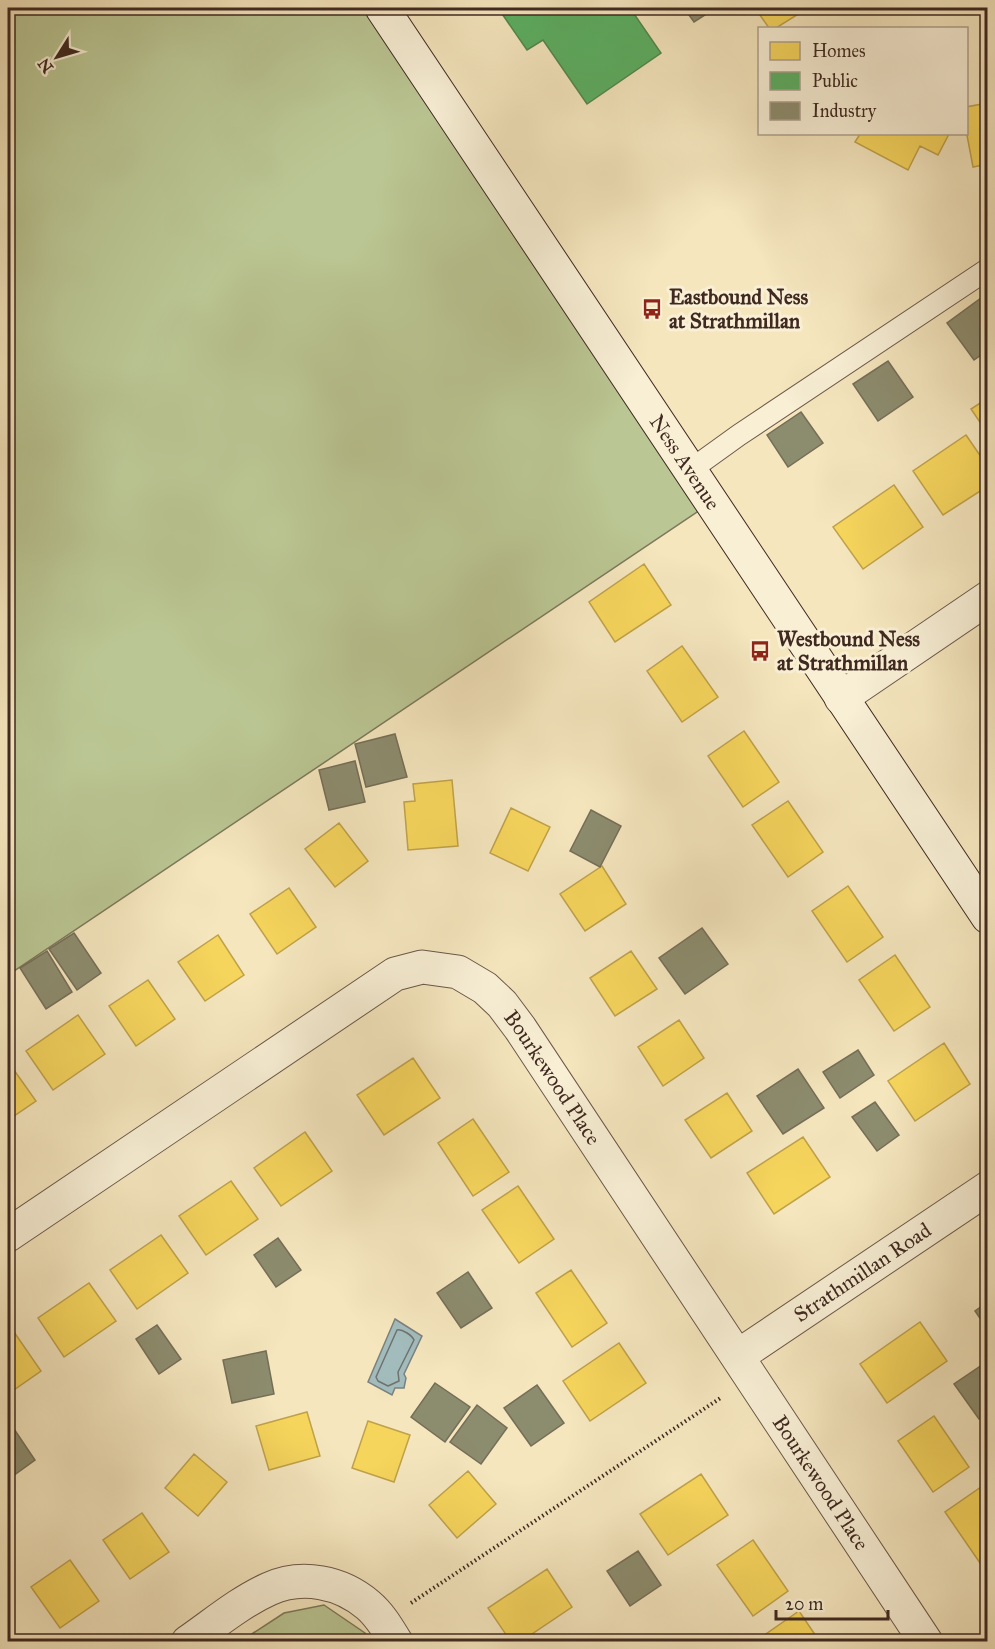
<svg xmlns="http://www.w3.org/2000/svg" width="995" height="1649" viewBox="0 0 995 1649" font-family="'IM FELL Great Primer',serif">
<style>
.green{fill:#bac693;stroke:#7c785a;stroke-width:1.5}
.water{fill:#a2bcbd;stroke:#7a817e;stroke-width:1.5}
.homes{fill:#f6d55c;stroke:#bfa14a;stroke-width:1.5}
.public{fill:#5aae61;stroke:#52864e;stroke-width:1.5}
.industry{fill:#8c8c6e;stroke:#756e57;stroke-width:1.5}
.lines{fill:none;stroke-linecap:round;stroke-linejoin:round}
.shore{stroke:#70726e;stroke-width:1.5}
.lane-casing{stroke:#6c5848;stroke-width:23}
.street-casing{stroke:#6c5848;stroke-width:35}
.secondary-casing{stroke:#3f2920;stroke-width:35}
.path{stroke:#3f2920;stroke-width:4;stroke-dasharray:1.5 3;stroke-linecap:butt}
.lane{stroke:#f8efd5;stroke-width:21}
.street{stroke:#f8efd5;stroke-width:33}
.secondary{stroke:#f8efd5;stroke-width:33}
.labels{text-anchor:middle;stroke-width:6;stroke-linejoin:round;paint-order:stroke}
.poi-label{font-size:21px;font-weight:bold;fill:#3f2920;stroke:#f8efd5;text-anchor:start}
.street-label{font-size:21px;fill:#3f2920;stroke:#f8efd5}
</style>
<rect width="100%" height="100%" fill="#f5e6be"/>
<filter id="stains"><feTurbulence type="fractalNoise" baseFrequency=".00333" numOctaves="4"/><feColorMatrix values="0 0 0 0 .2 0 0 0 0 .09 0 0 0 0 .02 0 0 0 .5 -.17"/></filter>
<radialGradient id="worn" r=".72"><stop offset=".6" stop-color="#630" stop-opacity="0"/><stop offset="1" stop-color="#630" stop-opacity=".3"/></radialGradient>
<!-- green -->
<path class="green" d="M8,8H379L709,504L8,975Z
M324,1605L365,1633L371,1641H241L284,1613Z"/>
<!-- water -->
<path class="water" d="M395,1319L422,1336L404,1374L406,1378L404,1388H395L392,1395L368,1382Z"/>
<!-- homes -->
<path class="homes" d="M755,8H808L776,28H769Z
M988,103V164L973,167L966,130V107Z
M860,134H949L938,155L920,146L908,170L855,142Z
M988,398V434L971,409Z
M966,435L988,467V486L943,515L913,471Z
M894,485L923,527L863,569L833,527Z
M644,564L671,605L615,642L589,602Z
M682,646L718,697L682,722L647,671Z
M744,731L779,782L743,807L708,756Z
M452,780L458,846L408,850L404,802L415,801L413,784Z
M788,801L823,852L788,877L752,825Z
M511,808L550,827L528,871L490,853Z
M339,823L368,861L335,887L305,849Z
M602,866L626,904L585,931L560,894Z
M848,886L883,937L847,962L812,911Z
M289,888L316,927L277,954L250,914Z
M218,935L244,975L205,1001L178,962Z
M631,951L657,989L615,1016L590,978Z
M895,955L930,1007L894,1031L859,980Z
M148,980L175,1019L136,1046L109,1006Z
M78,1015L105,1054L53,1090L26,1051Z
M679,1020L704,1058L663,1086L638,1047Z
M944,1043L970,1084L915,1121L888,1081Z
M413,1058L440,1098L384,1135L357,1095Z
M9,1063L36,1101L8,1120V1064Z
M727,1093L752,1131L711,1158L685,1120Z
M473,1119L509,1172L473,1196L438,1143Z
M305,1132L332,1171L281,1206L254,1168Z
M803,1137L830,1177L774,1214L747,1173Z
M231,1181L258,1219L206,1255L179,1216Z
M518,1186L554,1239L519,1263L482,1210Z
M161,1235L188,1273L137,1309L110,1270Z
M571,1270L607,1323L572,1347L536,1293Z
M89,1283L116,1321L64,1357L38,1318Z
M920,1322L947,1361L887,1403L860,1364Z
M14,1332L41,1371L8,1394V1337Z
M619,1343L646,1383L590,1421L563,1381Z
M307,1412L320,1456L269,1470L256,1426Z
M934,1416L969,1467L933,1492L898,1441Z
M368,1421L410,1435L394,1482L352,1468Z
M194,1454L227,1482L198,1516L165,1488Z
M468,1471L496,1504L457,1538L429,1505Z
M701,1474L728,1515L668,1555L640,1514Z
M981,1487L988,1497V1558L980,1563L945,1512Z
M142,1513L169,1552L130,1579L103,1540Z
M753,1540L788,1591L753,1616L717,1565Z
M70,1560L99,1601L60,1628L31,1587Z
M547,1569L572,1607L520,1642H511L488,1608Z
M799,1611L820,1642H767L763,1636Z"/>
<!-- public -->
<path class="public" d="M498,8H630L661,53L587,104L543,40L527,50Z"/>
<!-- industry -->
<path class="industry" d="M684,8H716L694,22Z
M981,298L988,307V350L974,360L947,323Z
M888,361L913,397L878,421L853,384Z
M801,412L823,443L788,467L767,435Z
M395,734L407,777L366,787L355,744Z
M355,761L365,802L329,810L319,770Z
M591,810L621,826L600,867L570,851Z
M702,928L728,964L685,994L659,958Z
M74,933L101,973L77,990L49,949Z
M47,951L72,992L46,1009L20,968Z
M858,1050L874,1075L840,1098L823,1072Z
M798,1069L824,1108L783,1134L757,1096Z
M875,1102L899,1135L877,1151L852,1117Z
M278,1238L301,1270L276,1287L254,1255Z
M468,1272L492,1308L461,1328L437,1293Z
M988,1302V1330L975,1311Z
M157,1325L181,1359L159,1374L136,1339Z
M266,1351L274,1394L232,1403L223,1360Z
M988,1361V1414L979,1419L954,1384Z
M435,1383L470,1407L445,1442L411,1417Z
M537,1385L564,1423L531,1446L504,1408Z
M477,1405L507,1428L481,1464L450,1442Z
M12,1426L35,1460L13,1476L8,1468V1428Z
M638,1551L661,1585L630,1606L607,1571Z"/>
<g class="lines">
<!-- shore -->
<path class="shore" d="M397,1330C402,1329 412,1335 414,1340L398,1372L399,1381L388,1386L378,1381L376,1377Z"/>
<!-- lane casing -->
<g class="lane-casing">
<path id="lane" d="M689,471L739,435L988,269"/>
</g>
<!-- street casing -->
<g class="street-casing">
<g id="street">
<path d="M841,698L988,598"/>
<path id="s1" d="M8,1235L395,974L422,967L458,972L485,988L502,1004L520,1028L926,1642"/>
<path id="s2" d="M738,1356L988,1188"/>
<path d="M188,1642C214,1624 240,1602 269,1589C302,1574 341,1582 368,1605C380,1615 388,1629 396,1642"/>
</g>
</g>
<!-- secondary casing -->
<g class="secondary-casing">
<g id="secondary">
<path id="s3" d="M382,8L988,917"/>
</g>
</g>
<!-- path -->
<path class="path" d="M411,1603L722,1397"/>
<!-- lane -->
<use href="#lane" class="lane"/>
<!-- street -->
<use href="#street" class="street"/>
<!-- secondary -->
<use href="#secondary" class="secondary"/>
</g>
<!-- icons -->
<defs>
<g id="bus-bare" transform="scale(1.62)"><path d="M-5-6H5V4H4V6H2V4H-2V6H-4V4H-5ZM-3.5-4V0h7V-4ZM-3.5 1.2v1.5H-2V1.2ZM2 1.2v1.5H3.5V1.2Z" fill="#8f2418" stroke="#f8efd5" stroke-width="2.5" paint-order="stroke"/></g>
</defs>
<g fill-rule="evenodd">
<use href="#bus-bare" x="652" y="309"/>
<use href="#bus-bare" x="760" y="651"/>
</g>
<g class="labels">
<!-- poi labels -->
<g class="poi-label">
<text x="669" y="304">Eastbound Ness<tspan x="669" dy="24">at Strathmillan</tspan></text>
<text x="777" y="646">Westbound Ness<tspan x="777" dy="24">at Strathmillan</tspan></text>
</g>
<!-- street labels -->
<g class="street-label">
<text dy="7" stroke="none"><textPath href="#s3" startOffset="546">Ness Avenue</textPath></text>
<text dy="7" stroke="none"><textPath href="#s1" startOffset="675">Bourkewood Place</textPath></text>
<text dy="7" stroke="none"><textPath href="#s2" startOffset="150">Strathmillan Road</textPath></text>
<text dy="7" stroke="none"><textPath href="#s1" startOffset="1161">Bourkewood Place</textPath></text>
</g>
</g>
<!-- margin -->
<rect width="995" height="1649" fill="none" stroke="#f5e6be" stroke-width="30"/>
<rect x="9" y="9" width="977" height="1631" fill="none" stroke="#3f2920" stroke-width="3"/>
<rect x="15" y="15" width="965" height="1619" fill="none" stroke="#3f2920" stroke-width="1.5"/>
<!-- legend -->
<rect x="758" y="27" width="210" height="108" fill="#f8efd5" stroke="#aea08d" stroke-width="1.5"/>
<rect x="770" y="42" width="30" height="18" fill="#f6d55c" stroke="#aea08d" stroke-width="1.5"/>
<text x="812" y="57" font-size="18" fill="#3f2920">Homes</text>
<rect x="770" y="72" width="30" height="18" fill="#5aae61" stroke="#aea08d" stroke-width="1.5"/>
<text x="812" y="87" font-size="18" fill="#3f2920">Public</text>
<rect x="770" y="102" width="30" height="18" fill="#8c8c6e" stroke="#aea08d" stroke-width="1.5"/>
<text x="812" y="117" font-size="18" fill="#3f2920">Industry</text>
<!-- north arrow -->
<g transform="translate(57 57) rotate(233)" stroke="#f8efd5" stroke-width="4.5" paint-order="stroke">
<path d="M0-4.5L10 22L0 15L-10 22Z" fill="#3f2920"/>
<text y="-9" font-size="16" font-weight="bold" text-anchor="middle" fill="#3f2920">N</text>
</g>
<!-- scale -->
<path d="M776 1610v9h112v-9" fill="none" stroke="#3f2920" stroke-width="3"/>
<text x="785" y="1610" font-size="18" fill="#3f2920" stroke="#f8efd5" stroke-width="4.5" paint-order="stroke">20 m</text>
<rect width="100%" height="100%" filter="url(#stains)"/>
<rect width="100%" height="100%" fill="url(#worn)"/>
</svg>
